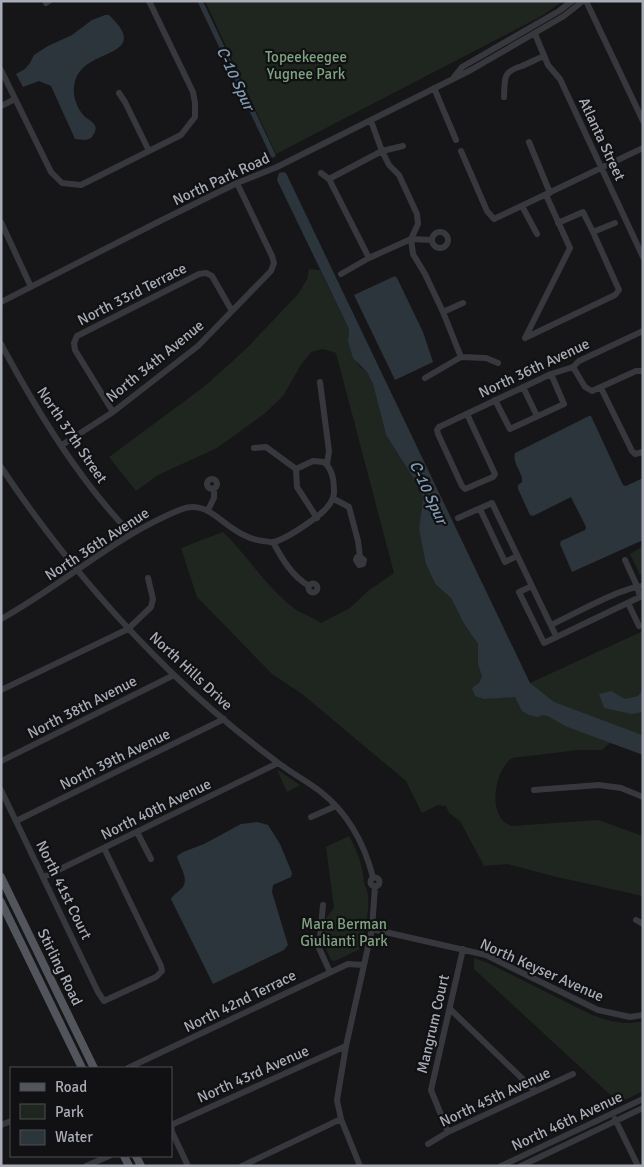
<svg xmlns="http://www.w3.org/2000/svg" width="644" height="1167" viewBox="0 0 644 1167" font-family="Signika,sans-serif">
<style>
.green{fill:#1e261f}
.water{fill:#2c353c}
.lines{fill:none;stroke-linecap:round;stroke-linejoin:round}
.canal{stroke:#2c353c;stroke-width:5}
.minor{stroke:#37383d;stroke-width:6}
.major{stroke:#53555c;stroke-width:8}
.labels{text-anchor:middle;stroke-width:4.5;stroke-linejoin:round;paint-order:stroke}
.park-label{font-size:15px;fill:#7fa381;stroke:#111113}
.street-label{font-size:15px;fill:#a8adb8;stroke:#111113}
.water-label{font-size:16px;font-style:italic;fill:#7f9bb3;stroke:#111113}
</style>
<rect width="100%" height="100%" fill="#161618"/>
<!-- green -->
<path class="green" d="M205,1H563L540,17L276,154Z
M309,269L320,270L349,329L348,341L359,366L367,372L373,384L386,435L421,490L423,499L419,528L436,585L451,598L464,624L478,644V665L482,676L479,683L484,699L515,696L530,683L643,631V740L610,743L602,750H578L512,758C494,771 486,818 512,826L598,820L643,836V896L557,877L507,864L484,866L460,821L449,813L446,806L438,805L422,813L406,781L302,694L272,674L197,597L181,548L223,532C247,555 265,585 291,606C300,614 312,616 321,623L350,608L368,591L394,573L336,353L323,349L311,352L301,365L283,396L264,414L217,448L158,475L136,491L109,457L205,386L247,348L299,293L307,279Z
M643,546V573L640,575L630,554Z
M277,770H278L300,785L287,792Z
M349,836C358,852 363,867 364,884C374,897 364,934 360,949L335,961L331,960L323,942L326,918L334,908L326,847Z
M474,958L488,963L590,1014C608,1021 624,1026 643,1021V1091L619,1103L474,969Z"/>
<!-- water -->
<path class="water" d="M105,15H109C151,55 93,49 78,74C70,88 74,105 85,117C88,119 92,121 94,124C98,129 94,134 91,138L86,140L75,139L51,86L39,81L23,87L16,74L25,69L30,63L34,55L48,46L72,35L92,20Z
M283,172L286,173L530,683L554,702L642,735L643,755L565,726L548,716L543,715L537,717L529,715L522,711L515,697L484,699L475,696L472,688L479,683L482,676L478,665V644L464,624L451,598L436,585L426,564L419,528L423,499L421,490L386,435L373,384L367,372L353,358L348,341L349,329L277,180L279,173Z
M395,276L397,278L423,332L433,362L395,380L354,295Z
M589,416H591L623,485L626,486L643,478V540L572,572L560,544L561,541L585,530L586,527L571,497L533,516L530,515L518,489V485L522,482C523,472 512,464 515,453Z
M643,690V712L632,714L604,708L599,694L611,691L625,699L638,696Z
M257,822L268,825L280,844L292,873L291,877L273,885L272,892L288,945L284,950L213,984L171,899C174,894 178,892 182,888C190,879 179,866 177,856L183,852L204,844L241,824Z"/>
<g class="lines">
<!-- canal -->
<path class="canal" d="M200,1L273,155"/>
<!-- minor -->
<path class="minor" d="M586,1L643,121
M46,3L49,1
M535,34L548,65L560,79L643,257
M1,70L51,172L62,183L81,185L181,135L195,117V103L193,92L149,1
M454,77L462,67L559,11L572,1
M434,88L456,140
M119,93L125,102L149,151
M504,97C505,78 502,72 522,66C529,63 537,59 544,56
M1,106L15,99
M371,121L382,151L389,165L399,175L417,214L418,224L411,239L413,254L425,274L443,312L461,357
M529,142L550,193
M461,151L487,211L494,219L643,148
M321,173L329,179L369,258
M329,179L382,151L403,146
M522,206L537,234
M1,222L31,287
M558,223L583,212L593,232L615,223
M432 240a8 8 0 1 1 16 0a8 8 0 1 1-16 0Z
M341,274L369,258L411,239L432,240
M1,302L158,222L237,183L277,167L471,70L564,16L583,1
M443,312L463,303
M525,338L615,295L619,290L593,232
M525,338L570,248L546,195
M1,344C37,411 78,479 131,534
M573,367L585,387L592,391L636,371H643
M425,378L461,357L486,358L498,363
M320,382L329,451L327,465
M523,387L537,416
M601,388L632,451L635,454L643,452
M495,400L510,429L564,404L551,374
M113,412L75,350L74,343L77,336L199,274L206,273L212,276L232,311
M467,414L495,474L493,477L465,489L462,486L438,434L437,430L439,427L551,374L573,367L579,361L643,331
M62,445L113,412L198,346L271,271L274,263L272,256L237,183
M254,448L266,447L296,469
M1,467C51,542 108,611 173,674C205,705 241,735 277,762C291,773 307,781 321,792C349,814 364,843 373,877
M296,469L297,487L317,518
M207 484a5 5 0 1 1 10 0a5 5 0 1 1-10 0Z
M334,499L349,507L358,541L360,557L364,560L363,564L359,565L356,560L357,557H360
M480,509L505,562L517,556
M208,510L214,498V488
M458,518L492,503L556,636
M273,542C282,559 292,576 309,586
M308.5 588a4.5 4.5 0 1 1 9 0a4.5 4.5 0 1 1-9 0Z
M532,586L519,592L544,643L640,597L637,586L625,560
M628,603L639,626
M1,619C63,585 116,535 182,509C203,501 217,518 232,528C242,535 252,540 263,541C267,541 271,543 274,542C287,538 300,529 311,521C320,515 333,505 334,493C334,481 333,470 324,462L313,461L296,469
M551,625C574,614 620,588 643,586
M1,690L128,629L151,607L153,599L148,578
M1,761L174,675
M1,790L98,992L104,1001L156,977L162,971L161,966L104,848
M534,790L599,785L621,788L643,797
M311,817L336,806
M16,821L224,719
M137,832L151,859
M44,877L278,763
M370.5 882a4.5 4.5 0 1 1 9 0a4.5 4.5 0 1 1-9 0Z
M323,905L319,948L330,972
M636,920L643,924
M372,929L486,955L598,1010L630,1017L643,1015
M450,1009L535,1091
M128,1068L348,964L364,965
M615,1119L638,1166
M1,1125L11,1121
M448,1132L431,1090L463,949
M428,1144L448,1132L573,1074
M86,1166L109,1156
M188,1166L172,1132L171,1125L346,1046
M242,1166L341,1119
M360,1166L341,1119L337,1100L346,1046L372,929L375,886
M501,1166L643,1099
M521,1166L643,1108"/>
<!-- major -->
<path class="major" d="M1,877L94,1068
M1,902L82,1068
M124,1156L129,1166
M136,1156L141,1166"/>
</g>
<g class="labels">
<!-- park labels -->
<g class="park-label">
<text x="306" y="62">Topeekeegee<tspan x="306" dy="17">Yugnee Park</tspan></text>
<text x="344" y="929">Mara Berman<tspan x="344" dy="17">Giulianti Park</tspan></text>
</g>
<!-- street labels -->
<g class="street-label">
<text transform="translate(602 139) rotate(65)" y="5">Atlanta Street</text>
<text transform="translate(221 179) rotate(-25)" y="5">North Park Road</text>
<text transform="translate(132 294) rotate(-27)" y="5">North 33rd Terrace</text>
<text transform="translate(155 361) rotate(-39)" y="5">North 34th Avenue</text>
<text transform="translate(534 368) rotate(-25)" y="5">North 36th Avenue</text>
<text transform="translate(72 435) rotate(56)" y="5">North 37th Street</text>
<text transform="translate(97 544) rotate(-33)" y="5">North 36th Avenue</text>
<text transform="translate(191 671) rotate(43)" y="5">North Hills Drive</text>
<text transform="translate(82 707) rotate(-27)" y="5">North 38th Avenue</text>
<text transform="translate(115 759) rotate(-26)" y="5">North 39th Avenue</text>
<text transform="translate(156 809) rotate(-26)" y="5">North 40th Avenue</text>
<text transform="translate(64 890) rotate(64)" y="5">North 41st Court</text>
<text transform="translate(60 967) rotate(64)" y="5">Stirling Road</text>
<text transform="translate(542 970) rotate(24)" y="5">North Keyser Avenue</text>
<text transform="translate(240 1001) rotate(-26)" y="5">North 42nd Terrace</text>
<text transform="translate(433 1024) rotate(-77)" y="5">Mangrum Court</text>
<text transform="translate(253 1074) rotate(-24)" y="5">North 43rd Avenue</text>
<text transform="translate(495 1097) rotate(-25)" y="5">North 45th Avenue</text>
<text transform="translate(567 1121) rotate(-25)" y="5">North 46th Avenue</text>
</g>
<!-- water labels -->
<g class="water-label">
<text transform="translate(236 78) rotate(65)" y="6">C-10 Spur</text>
<text transform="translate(429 492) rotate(65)" y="6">C-10 Spur</text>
</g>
</g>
<!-- border -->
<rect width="644" height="1167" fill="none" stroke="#a8adb8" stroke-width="5"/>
<!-- legend -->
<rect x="10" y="1067" width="162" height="90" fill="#111113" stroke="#4d4f55"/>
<rect x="20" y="1083" width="25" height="8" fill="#53555c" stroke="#4d4f55"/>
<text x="55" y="1092" font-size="15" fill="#a8adb8">Road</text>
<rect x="20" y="1104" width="25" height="15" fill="#1e261f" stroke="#4d4f55"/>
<text x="55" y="1117" font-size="15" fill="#a8adb8">Park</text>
<rect x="20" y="1130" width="25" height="15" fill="#2c353c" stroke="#4d4f55"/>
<text x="55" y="1142" font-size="15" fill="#a8adb8">Water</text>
</svg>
